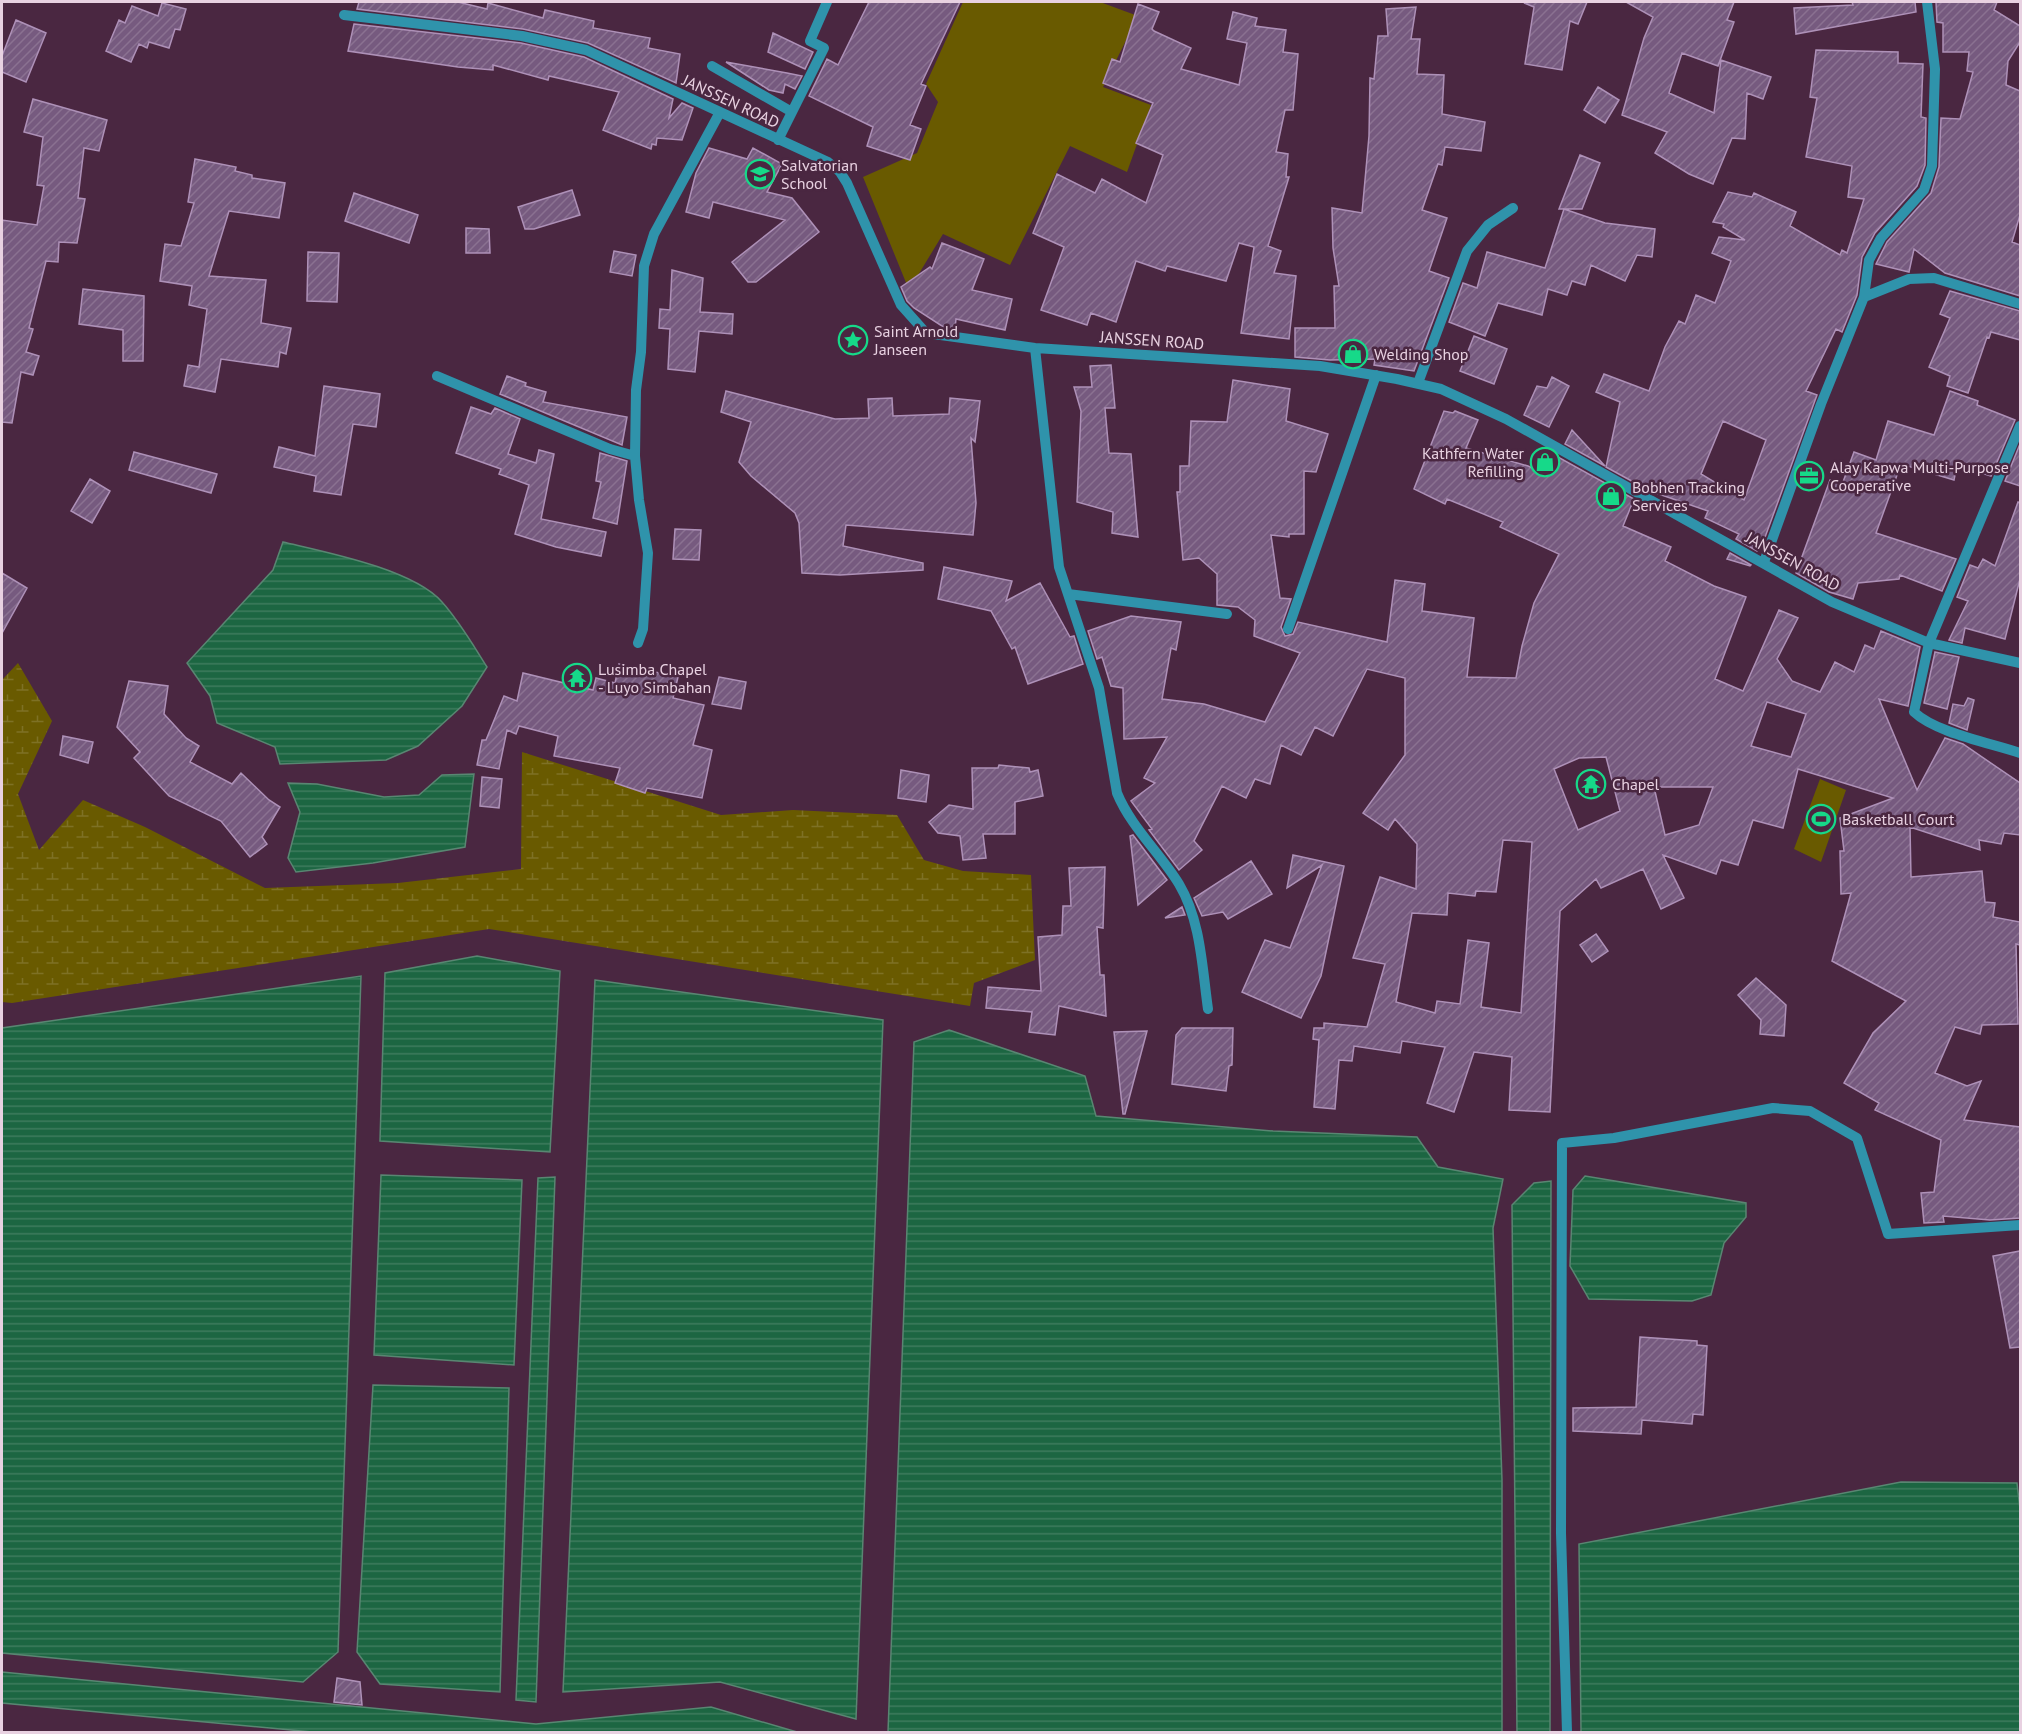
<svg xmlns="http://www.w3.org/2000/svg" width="2022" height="1734" viewBox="0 0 2022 1734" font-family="'PT Sans',sans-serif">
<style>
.green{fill:#695a00}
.wetland{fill:url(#wetland-marsh)}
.water{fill:url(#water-rules);stroke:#598672;stroke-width:1.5}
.building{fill:url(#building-hatch);stroke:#ae91b8;stroke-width:1.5;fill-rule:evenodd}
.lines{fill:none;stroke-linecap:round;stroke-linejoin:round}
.minor{stroke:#2f93ab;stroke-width:10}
.labels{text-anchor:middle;stroke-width:5;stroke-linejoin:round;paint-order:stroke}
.street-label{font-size:16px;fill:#e8d1e1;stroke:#4a2741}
.poi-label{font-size:16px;fill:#e8d1e1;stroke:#4a2741;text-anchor:start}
</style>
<defs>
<pattern id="wetland-marsh" width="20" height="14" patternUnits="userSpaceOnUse" patternTransform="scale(1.5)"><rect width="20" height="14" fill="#695a00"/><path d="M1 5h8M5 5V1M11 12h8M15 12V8" fill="none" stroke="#7e7125"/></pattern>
<pattern id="water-rules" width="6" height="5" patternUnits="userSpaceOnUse" patternTransform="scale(1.5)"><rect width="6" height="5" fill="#1c6642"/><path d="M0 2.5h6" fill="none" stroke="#3d7b5d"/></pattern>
<pattern id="building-hatch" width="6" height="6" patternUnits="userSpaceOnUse" patternTransform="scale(1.5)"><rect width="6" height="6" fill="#765a7f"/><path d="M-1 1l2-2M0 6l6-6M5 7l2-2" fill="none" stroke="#8a7191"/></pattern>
</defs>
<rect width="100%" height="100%" fill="#4a2741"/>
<!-- green -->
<path class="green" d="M963,2H1100L1138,16L1103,87L1151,105L1127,172L1070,146L1010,265L943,234L909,290L863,177L917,153L938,102L926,84Z
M1820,779L1846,790L1821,862L1794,849Z"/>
<!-- wetland -->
<path class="wetland" d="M18,663L52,721L18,794L39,850L83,800L145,827L265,888L398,883L521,869L522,752L721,815L793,810L897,815L924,860L963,871L1031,875L1035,960L974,983L970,1006L489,929L12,1003L2,1002V680Z"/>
<!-- water -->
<path class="water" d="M283,542C325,552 413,569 442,602C460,622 473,645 487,667L462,706L418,746L386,760L280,764L275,747L217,723L210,696L187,663L273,570Z
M474,774L465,847L373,863L296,872L288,858L300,812L288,783L317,784L384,797L419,795L442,775Z
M477,956L560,971L550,1152L380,1141L385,973Z
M361,976L338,1652L303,1682L2,1653V1028Z
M595,980L883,1020L856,1719L720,1682L563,1692Z
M949,1030L1085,1076L1096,1116L1273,1131L1417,1137L1438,1167L1503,1179L1493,1228L1502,1480V1732H888L914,1042Z
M381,1175L522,1180L514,1365L374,1355Z
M1585,1176L1746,1203V1217L1724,1243L1711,1295L1692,1301L1589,1299L1570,1266L1573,1190Z
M555,1177L536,1702L516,1700L538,1178Z
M1551,1181L1550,1732H1517L1512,1205L1534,1183Z
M373,1385L509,1388L500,1692L380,1684L357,1652Z
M1901,1482L2017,1483L2020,1509V1732H1581L1579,1544Z
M2,1672L536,1724L711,1707L797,1732H312L2,1703Z"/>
<!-- building -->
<path class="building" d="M359,2H458L487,9L488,3L543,18L545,10L594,21L593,28L650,38L648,48L680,54L676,83L588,43L523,29L357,9Z
M869,2H960L921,84L926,86L910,125L921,129L910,160L867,146L873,127L809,96L827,59L838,65Z
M1535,2H1587L1578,24L1570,21L1562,70L1525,64L1534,7L1524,3Z
M1626,2H1734L1727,20L1734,22L1718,66L1682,53L1669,93L1714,113L1721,60L1771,77L1763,99L1747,93L1745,139L1732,138L1713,184L1689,174L1655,153L1667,132L1622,115L1644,38L1653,17Z
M1852,2H1915L1916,12L1796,34L1794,8L1853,5Z
M1936,2H1997L1994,10L2020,26V42L2008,61L2006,85L2020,91V215L2012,242L2020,245V296L1945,273L1914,249L1909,272L1876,264L1887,242L1931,193L1939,167L1941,118L1960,119L1973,72L1967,71L1969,52H1943V23L1937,22Z
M162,3L186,9L180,30L175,29L169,48L149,42L147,48L139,44L131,62L106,51L119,20L125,23L132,6L158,16Z
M1138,4L1159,12L1152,29L1154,31L1191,48L1181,69L1239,85L1247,43L1227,39L1233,12L1257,18L1255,26L1286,30L1283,52L1298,54L1293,110H1285L1276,152L1288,154L1286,177H1289L1268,246L1281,251L1274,273L1296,276L1289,339L1241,333L1254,247L1239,243L1226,281L1167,266L1165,271L1136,261L1116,322L1091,313L1087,325L1041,310L1064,247L1033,233L1057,174L1095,193L1102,179L1146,203L1163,155L1136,143L1153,103L1103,83L1112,59L1120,62Z
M1416,7L1411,39H1420L1417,74L1444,75L1442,114L1485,122L1481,151L1445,147L1442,165L1438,164L1422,210L1447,218L1429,271L1449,278L1414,371L1374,365L1375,359L1330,360L1295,357V328H1335L1334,286H1339L1333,248L1332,208L1362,213L1369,136L1370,78L1374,79L1378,36H1388L1386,9Z
M16,20L46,33L26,82L2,72V56Z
M354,24L521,43L584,57L673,99L669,118L682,103L693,108L682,140L657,138L656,145L652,144L651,149L603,130L619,92L549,76L548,80L493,65V70L458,67L348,51Z
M773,33L813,52L805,69L768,52Z
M1816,50L1898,52V63L1923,64L1921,117L1926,118L1925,165L1917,186L1875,233L1862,257L1857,295L1842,332L1836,329L1806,391L1817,395L1764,540L1757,551L1736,539L1739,534L1705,518L1708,511L1650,491L1606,467L1620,402L1596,392L1604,374L1649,391L1665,347L1679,321L1685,324L1696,295L1715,303L1731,261L1712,253L1719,237L1745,240L1723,227L1724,224L1713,222L1728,192L1752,197L1754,193L1796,212L1790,226L1840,255L1842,250L1847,253L1864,199L1848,197L1852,166L1806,157L1817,98L1810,97ZM1723,421L1766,440L1744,500L1701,474Z
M726,62L787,73L802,76L795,89L785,84L783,93L769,90Z
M1598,87L1619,100L1605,123L1584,110Z
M33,99L107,120L99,151L84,148L78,198L85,199L77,243L59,242L58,262L46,261L29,328L33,329L26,352L39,356L33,375L21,372L12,423L2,422V220L37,225L44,186L37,185L43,137L24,132Z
M709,148L747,159L753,148L782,164L767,192L792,198L819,232L756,282H748L732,262L785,220L713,202L709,218L686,212L696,173Z
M1580,155L1600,163L1582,209H1559Z
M195,159L236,167L235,171L252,175V178L285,183L279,218L229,211L209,276L266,280L261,323L291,328L286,354L280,352L278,367L221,359L215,392L184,386L188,365L199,367L207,309L189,305L192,286L160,281L165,244L181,246L194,203L188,202Z
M572,190L580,215L534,229H525L518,207Z
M354,193L418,215L409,243L345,221Z
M1564,209L1605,223L1655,229L1652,257L1637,255L1625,281L1591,265L1585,285L1572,281L1567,295L1548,289L1542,315L1498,303L1485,336L1449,322L1463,283L1477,288L1487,252L1545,268Z
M466,228L489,229L490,253H466Z
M942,243L984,259L972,290L1012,299L1005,330L956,319L955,329L945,328L914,308L907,301L901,287L930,267L932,269Z
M614,251L636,255L632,276L610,272Z
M308,252L339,253L337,302L307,301Z
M672,270L703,278L700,312L733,314L732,334L699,331L695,372L668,369L670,329L659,328L660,309L670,310Z
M83,289L144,296L143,361H123V330L79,324Z
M1950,291L2020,311V340L1991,332L1989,338L1987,337L1968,393L1947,386L1950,376L1929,367L1950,318L1940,314Z
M1474,336L1507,349L1494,384L1460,371Z
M1111,365L1115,408H1105L1109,453L1131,454L1138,537L1112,533L1113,512L1077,502L1081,411L1074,387H1092L1090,366Z
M507,376L526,383L525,386L546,392L543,402L627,417L622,445L500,394Z
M1552,377L1569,386L1549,427L1524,415L1537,386L1547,388Z
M1233,380L1290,389L1286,421L1328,434L1316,472L1304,471V534H1289V537L1271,535L1280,598L1291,599L1281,627L1285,636L1293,634L1298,622L1387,642L1395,580L1425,584L1422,611L1474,618L1467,677L1516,678L1522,646L1534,603L1559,554L1500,527L1503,522L1447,499L1445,504L1414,489L1444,411L1453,413L1455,411L1478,420L1466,448L1528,466L1548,475L1558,457L1634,499L1623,526L1671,547L1665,561L1714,586L1746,597L1715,679L1743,691L1779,610L1798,618L1777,659L1792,681L1820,692L1835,662L1854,672L1865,645L1874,649L1881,631L1920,647L1908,706L1879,699L1917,790L1945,738L1963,744L2020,783V835L2004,833L2001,844L1979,840L1980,850L1910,827L1911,877L1982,871L1985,902L1995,903L1993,917L2020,922V945L2016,944L2018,1024L1982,1025L1980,1034L1955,1027L1935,1073L1967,1086L1981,1081L1964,1120L2020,1127V1218L1990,1220L1943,1216L1944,1222L1924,1223L1921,1193L1934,1192L1941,1140L1875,1110L1879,1103L1844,1083L1873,1033L1906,1001L1832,961L1851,893L1841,894L1840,851H1844L1840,818L1893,798L1798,769L1783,828L1753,820L1738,865L1721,860L1716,874L1663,855L1684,898L1661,909L1643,869L1601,888L1596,879L1560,911L1550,1112L1509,1110L1512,1057L1474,1052L1454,1112L1427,1103L1445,1047L1402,1041L1400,1053L1354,1046L1352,1061L1339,1060L1335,1109L1314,1107L1319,1040L1313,1039L1314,1028H1324V1023L1367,1027L1385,964L1353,958L1380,877L1416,889L1417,844L1395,819L1388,830L1363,813L1405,755V678L1367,669L1333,736L1315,727L1301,755L1281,745L1270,784L1255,779L1246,798L1222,786L1194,841L1202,850L1179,870L1149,830L1152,829L1131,801L1155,783L1144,778L1167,737L1124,739L1123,688L1111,686L1102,657L1097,659L1088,631L1131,616L1181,622L1176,650L1171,648L1162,699L1204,704L1265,722L1300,653L1254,636L1255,620L1238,607L1217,605V574L1199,558L1183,560L1177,492H1180V466H1189L1191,421L1227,422ZM1767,702L1806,714L1791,757L1751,746ZM1606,757L1620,811L1578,830L1554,769L1579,758ZM1654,787H1713L1699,825L1665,835ZM1503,840L1532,842L1521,1013L1481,1007L1489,943L1468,940L1460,1004L1437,1001L1435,1013L1396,1002L1412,913L1447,915L1448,893L1475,896L1476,891L1496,892Z
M324,386L380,394L376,427L353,424L341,495L314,491L316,476L274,467L279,447L315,456Z
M726,391L835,419L869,418L868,399L892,398L893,416L949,414L950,398L980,401L975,442L971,438L976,503L973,535L846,525L843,546L923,563V570L840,575L802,573L799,523L795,513L751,476L739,462L751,422L721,412Z
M1950,391L1978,401L1977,405L2015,420L1991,476L1957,465L1954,480L1901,464L1876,533L1956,559L1942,591L1900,575L1899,579L1858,583L1853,599L1829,592L1796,573L1830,480L1843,482L1854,452L1876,460L1888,421L1934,435Z
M471,407L491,414L495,408L520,419L508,454L536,463L539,450L554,454L541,519L606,532L601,556L556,547L515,534L529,485L499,474L501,469L456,453Z
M1572,430L1605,466L1565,444Z
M2020,444V486L2005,481Z
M134,452L217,474L211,493L129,470Z
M600,453L627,461L617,524L593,518L601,482L596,481Z
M90,479L110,491L92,523L71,511Z
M2018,502L2020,503V579L2005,639L1965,628L1962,643L1949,640L1968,601L1957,597L1970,565L1978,568L1983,559L1995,566Z
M675,529L701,530L699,560L673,559Z
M1730,553L1751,565L1750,566L1727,559Z
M944,567L1012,581L1006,601L1040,583L1070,637L1074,636L1083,664L1028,684L1015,647L1012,649L991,611L938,599Z
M2,573L27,588L2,633Z
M1935,652L1959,657L1947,709L1924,703Z
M619,664L678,677L673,698L704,705L693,745L712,750L702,798L647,788L645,793L615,783L620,768L554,756L558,736L519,726L516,734L507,730L499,769L477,765L482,740H486L504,696L517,701L523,673L593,690L596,678L615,683Z
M719,677L746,682L741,709L712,704Z
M129,681L168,686L164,714L186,738L199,746L190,762L232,784L241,773L269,800L280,807L262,837L267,844L250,857L221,821L169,796L134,758L140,752L117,727Z
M1968,698L1974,700L1967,730L1949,723L1953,704L1964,706Z
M63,736L93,742L88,763L60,755Z
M999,765L1029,768L1030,772L1038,770L1043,796L1015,802V834H983L986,858L963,860L960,836L938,833L929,822L949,805L973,809L972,768H998Z
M901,770L929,775L926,802L898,798Z
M482,777L502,779L499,808L480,806Z
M1133,835L1167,880L1138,905L1130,836Z
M1293,855L1344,866L1321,976L1301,1018L1242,992L1265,940L1290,948L1322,865L1287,888Z
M1251,861L1272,894L1228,919L1223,912L1202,916L1194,898Z
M1105,867L1103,928L1097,927L1100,975H1104L1106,1016L1059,1006L1055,1035L1029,1032L1032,1012L986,1008L988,987L1041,991L1038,937L1062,935L1063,906H1071L1069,868Z
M1182,907L1185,915L1165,918Z
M1596,934L1608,951L1592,962L1580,945Z
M1756,978L1786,1005L1784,1036L1760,1034L1761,1020L1738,995Z
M1182,1028H1233L1232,1065L1229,1066L1226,1091L1172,1084L1176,1035Z
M1147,1031L1125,1114H1123L1114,1032Z
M2020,1251V1347L2010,1348L1993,1256Z
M1640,1337L1697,1341V1345L1707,1346L1703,1415L1693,1414L1692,1424L1642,1420L1641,1434L1573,1431V1408L1636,1407Z
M337,1678L360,1682L362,1705L334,1702Z"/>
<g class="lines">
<!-- minor -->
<path class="minor" d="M344,15L522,36L586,50L828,162L840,172L847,183L901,305L926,333L1035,348L1320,366L1397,379L1441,389L1506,419L1832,602L1929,643L2020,663
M712,66L792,112
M778,140L824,48L810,41L827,2
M1864,297L1909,279L1934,278L2020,304
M1035,348L1059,567L1099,688L1117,793C1131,827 1160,853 1179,884C1201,921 1202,967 1208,1009
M437,376L610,449L635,456
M1418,383L1467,251L1488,225L1513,208
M2020,426L1929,643L1914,712C1936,733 1991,743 2020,753
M1764,562L1821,404L1864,297L1869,260L1881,238L1924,190L1932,166L1935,69L1927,2
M1068,594L1227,614
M1288,629L1376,375
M638,643L643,629L648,553L639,500L635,456L636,390L641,352L644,266L654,234L719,114
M1567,1732L1561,1533L1562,1143L1614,1138L1773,1108L1810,1111L1857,1138L1888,1234L2020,1225"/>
</g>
<!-- icons -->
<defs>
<g id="school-ring" transform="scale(1.5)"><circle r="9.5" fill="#4a2741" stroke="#16d989" stroke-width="1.5"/><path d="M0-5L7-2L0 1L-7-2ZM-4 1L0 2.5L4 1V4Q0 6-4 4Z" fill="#16d989"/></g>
<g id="sight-ring" transform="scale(1.5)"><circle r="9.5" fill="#4a2741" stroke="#16d989" stroke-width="1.5"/><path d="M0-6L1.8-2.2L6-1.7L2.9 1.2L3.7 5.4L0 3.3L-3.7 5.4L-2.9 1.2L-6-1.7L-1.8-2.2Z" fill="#16d989"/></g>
<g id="shop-ring" transform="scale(1.5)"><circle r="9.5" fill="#4a2741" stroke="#16d989" stroke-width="1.5"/><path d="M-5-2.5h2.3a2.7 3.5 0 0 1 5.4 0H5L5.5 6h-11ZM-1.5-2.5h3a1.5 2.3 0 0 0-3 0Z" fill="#16d989"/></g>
<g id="office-ring" transform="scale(1.5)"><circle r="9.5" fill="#4a2741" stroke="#16d989" stroke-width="1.5"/><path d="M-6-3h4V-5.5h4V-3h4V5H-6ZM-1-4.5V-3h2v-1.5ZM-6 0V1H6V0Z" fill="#16d989"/></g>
<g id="temple-ring" transform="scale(1.5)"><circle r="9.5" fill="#4a2741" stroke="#16d989" stroke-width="1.5"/><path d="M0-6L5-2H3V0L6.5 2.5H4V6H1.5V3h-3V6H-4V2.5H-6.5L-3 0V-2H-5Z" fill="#16d989"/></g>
<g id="stadium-ring" transform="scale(1.5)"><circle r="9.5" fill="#4a2741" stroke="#16d989" stroke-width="1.5"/><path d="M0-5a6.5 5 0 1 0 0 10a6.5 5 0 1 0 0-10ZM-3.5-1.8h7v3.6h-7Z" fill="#16d989"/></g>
</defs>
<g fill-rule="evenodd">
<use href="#school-ring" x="760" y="174"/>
<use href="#sight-ring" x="853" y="340"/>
<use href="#shop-ring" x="1353" y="354"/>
<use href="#shop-ring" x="1545" y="462"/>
<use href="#office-ring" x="1809" y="476"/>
<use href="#shop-ring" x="1611" y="496"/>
<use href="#temple-ring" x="577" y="678"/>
<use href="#temple-ring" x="1591" y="784"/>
<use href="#stadium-ring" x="1821" y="819"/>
</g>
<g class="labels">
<!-- street labels -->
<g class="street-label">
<text transform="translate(731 101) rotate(25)" y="6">JANSSEN ROAD</text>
<text transform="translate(1152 340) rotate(4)" y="6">JANSSEN ROAD</text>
<text transform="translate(1793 561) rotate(29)" y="6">JANSSEN ROAD</text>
</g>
<!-- poi labels -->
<g class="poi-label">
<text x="781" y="171">Salvatorian<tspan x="781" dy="18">School</tspan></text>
<text x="874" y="337">Saint Arnold<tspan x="874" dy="18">Janseen</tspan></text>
<text x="1374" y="360">Welding Shop</text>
<text x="1524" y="459" text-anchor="end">Kathfern Water<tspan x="1524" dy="18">Refilling</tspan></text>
<text x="1830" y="473">Alay Kapwa Multi-Purpose<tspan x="1830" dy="18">Cooperative</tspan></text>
<text x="1632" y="493">Bobhen Tracking<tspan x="1632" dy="18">Services</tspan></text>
<text x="598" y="675">Lusimba Chapel<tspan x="598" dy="18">- Luyo Simbahan</tspan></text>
<text x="1612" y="790">Chapel</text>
<text x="1842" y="825">Basketball Court</text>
</g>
</g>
<!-- border -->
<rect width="2022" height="1734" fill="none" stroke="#e8d1e1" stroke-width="6"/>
</svg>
